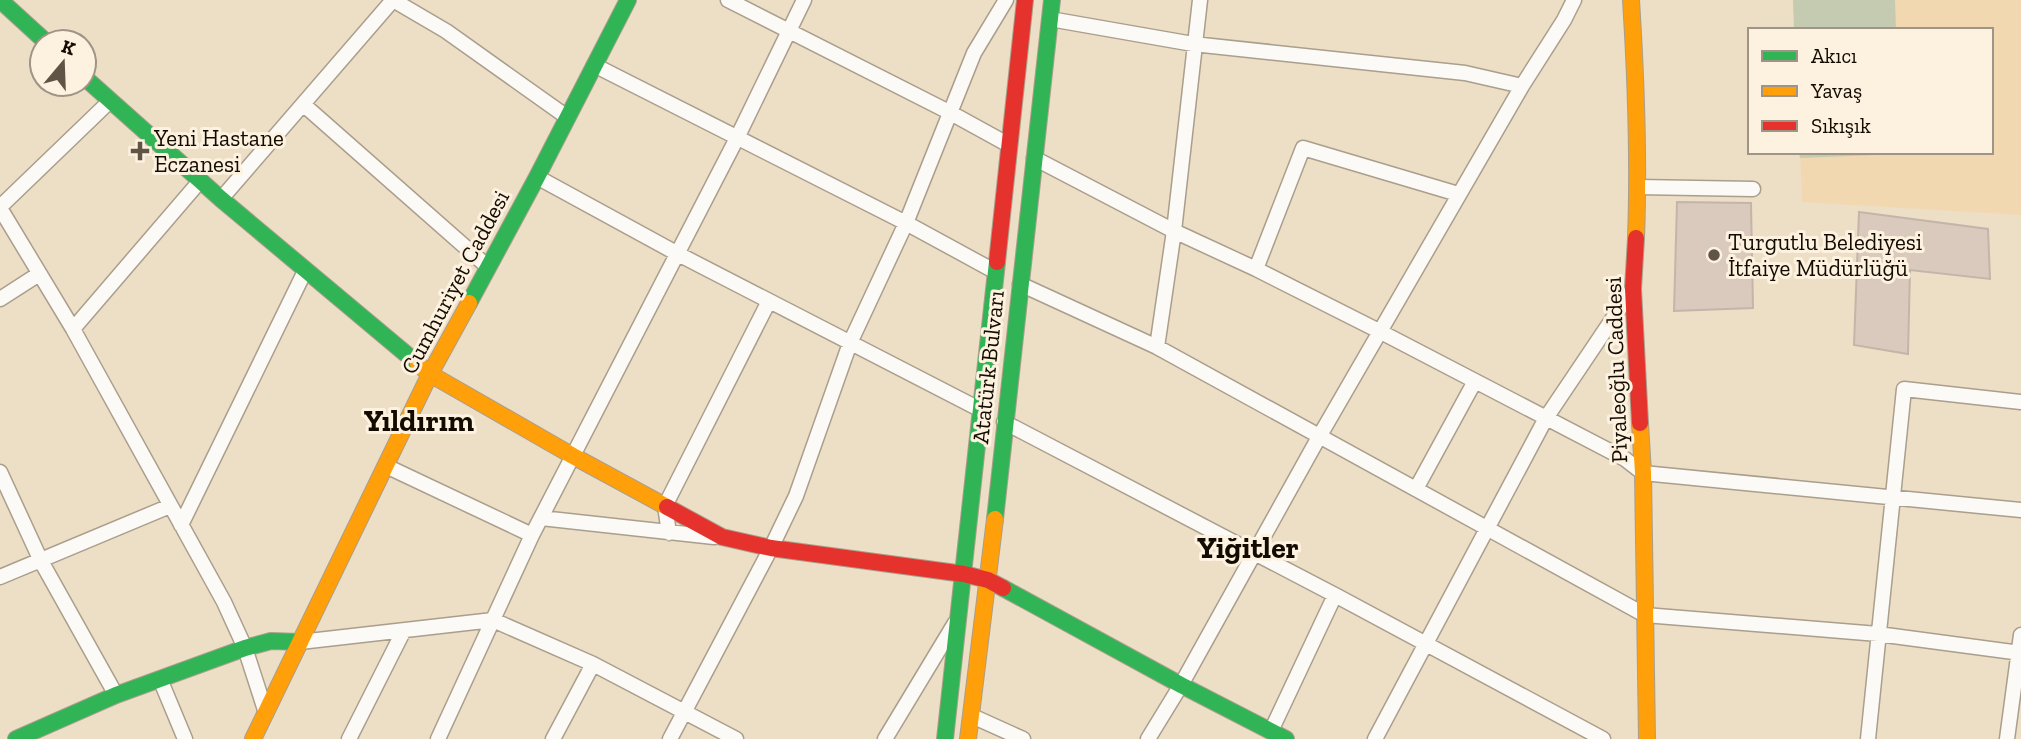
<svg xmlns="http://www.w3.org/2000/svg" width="2021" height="739" viewBox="0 0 2021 739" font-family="'Zilla Slab',serif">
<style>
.built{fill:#f1d8b1}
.green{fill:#c5cbb0}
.building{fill:#dac9bd;stroke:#c5b4a9;stroke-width:2}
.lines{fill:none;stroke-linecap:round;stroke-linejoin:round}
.street-casing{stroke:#aa9e8c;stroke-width:17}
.fast-casing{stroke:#aa9e8c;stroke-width:18}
.slow-casing{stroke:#aa9e8c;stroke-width:18}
.jam-casing{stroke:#aa9e8c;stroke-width:18}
.street{stroke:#fcfaf6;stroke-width:14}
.fast{stroke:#30b455;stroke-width:16}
.slow{stroke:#ff9f0a;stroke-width:16}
.jam{stroke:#e5322d;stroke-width:16}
.poi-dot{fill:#5f5445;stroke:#fdf2e0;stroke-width:2.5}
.labels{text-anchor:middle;stroke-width:6;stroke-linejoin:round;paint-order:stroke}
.poi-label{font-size:23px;fill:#130a00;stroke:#fdf2e0;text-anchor:start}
.street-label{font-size:23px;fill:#130a00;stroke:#fdf2e0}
.district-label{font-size:30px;font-weight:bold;fill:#130a00;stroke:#fdf2e0}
</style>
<rect width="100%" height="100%" fill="#eddec6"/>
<!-- built -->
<path class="built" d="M1793,0H2021V215L1802,202L1800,152H1991V30H1795Z"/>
<!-- green -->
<path class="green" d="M1793,0H1895L1896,30H1794Z
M1799,152H1901L1902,154L1800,158Z"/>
<!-- building -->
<path class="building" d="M1677,202L1751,203L1753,308L1674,311Z
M1859,212L1988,229L1990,279L1910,270L1908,354L1854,345Z"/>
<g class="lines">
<!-- street casing -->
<g class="street-casing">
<path id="street" d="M393,0L446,31L567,117
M728,0L949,112L1009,145
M1050,19L1193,44L1465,73L1522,86L1319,437L1181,685L1148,739
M594,65L906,223L996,272
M1522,86L1564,20L1574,0
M304,105L488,267
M1034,158L1174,231L1256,269L1379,331L1625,459L1643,473L2021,510
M537,177L678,254L981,410
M1638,187L1753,189
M221,199L393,0
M0,207L110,101
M0,208L73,329L224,602L245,648L266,713
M1256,269L1303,148L1458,194
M1020,284L1157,347L1645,615L1878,634L2021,653
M0,299L39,274
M73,329L200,181
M1157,347L1174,231L1200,0
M1004,422L1335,595L1271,731
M386,466L532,535
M0,472L41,561L116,695
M1416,489L1475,381
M541,518L714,537
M181,525L305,271
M669,533L665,506L769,301
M0,577L170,506
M1335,595L1603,739
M300,642L493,620L593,664L736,739
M160,679L185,739
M972,716L1023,739
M349,739L403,632
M438,739L532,535L737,138L804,0
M553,739L593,664
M670,739L771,548L796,496L850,343L906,223L974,53L1006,0
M885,739L955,623
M1375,739L1546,418L1632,290
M1868,739L1904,389L2021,402
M2007,739L2021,635"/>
</g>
<!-- fast casing -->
<g class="fast-casing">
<path id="fast" d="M0,0L46,42
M84,77L221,199L418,364
M469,303L537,177L628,0
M995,519L1052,0
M1003,588L1181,685L1286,739
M16,739L116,695L245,648L271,641L300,642
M945,739L997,262"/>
</g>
<!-- slow casing -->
<g class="slow-casing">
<path id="slow" d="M1631,0C1636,79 1639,158 1636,238
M418,364L430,374L573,456L667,507
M1640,423L1643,473L1647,739
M253,739L430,374L469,303
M968,739L995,519"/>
</g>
<!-- jam casing -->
<g class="jam-casing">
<path id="jam" d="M1636,238L1633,289L1640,423
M997,262L1025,0
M667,507L722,537L771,548L964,574L988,580L1003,588"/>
</g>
<!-- street -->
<use href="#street" class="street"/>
<!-- fast -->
<use href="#fast" class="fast"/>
<!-- slow -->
<use href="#slow" class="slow"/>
<!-- jam -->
<use href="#jam" class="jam"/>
</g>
<!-- markers -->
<g class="poi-dot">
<path d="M136.5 140.5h7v7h7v7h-7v7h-7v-7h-7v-7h7z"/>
<circle cx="1714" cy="255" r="7"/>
</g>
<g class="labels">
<!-- poi labels -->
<g class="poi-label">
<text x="154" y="146">Yeni Hastane<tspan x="154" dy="26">Eczanesi</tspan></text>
<text x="1728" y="250">Turgutlu Belediyesi<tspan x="1728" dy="26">İtfaiye Müdürlüğü</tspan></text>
</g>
<!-- street labels -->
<g class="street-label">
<text transform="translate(455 282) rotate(-62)" y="8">Cumhuriyet Caddesi</text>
<text transform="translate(988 367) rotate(-84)" y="8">Atatürk Bulvarı</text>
<text transform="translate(1616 370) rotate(-92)" y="8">Piyaleoğlu Caddesi</text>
</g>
<!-- district labels -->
<g class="district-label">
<text x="419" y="431">Yıldırım</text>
<text x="1248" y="558">Yiğitler</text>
</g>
</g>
<!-- legend -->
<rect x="1748" y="28" width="245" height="126" fill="#fdf2e0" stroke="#9f9586" stroke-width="2"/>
<rect x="1762" y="51" width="35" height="10" fill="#30b455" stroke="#9f9586" stroke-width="2"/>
<text x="1811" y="63" font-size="21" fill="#130a00">Akıcı</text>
<rect x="1762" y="86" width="35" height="10" fill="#ff9f0a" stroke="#9f9586" stroke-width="2"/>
<text x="1811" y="98" font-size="21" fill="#130a00">Yavaş</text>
<rect x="1762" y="121" width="35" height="10" fill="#e5322d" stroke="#9f9586" stroke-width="2"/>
<text x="1811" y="133" font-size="21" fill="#130a00">Sıkışık</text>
<!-- north arrow -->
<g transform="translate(63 63) rotate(19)"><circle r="33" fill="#fdf2e0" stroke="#9f9586" stroke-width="2"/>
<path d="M0-5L12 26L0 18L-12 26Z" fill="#5f5445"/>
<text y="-10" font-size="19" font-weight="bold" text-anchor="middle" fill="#130a00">K</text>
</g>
</svg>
